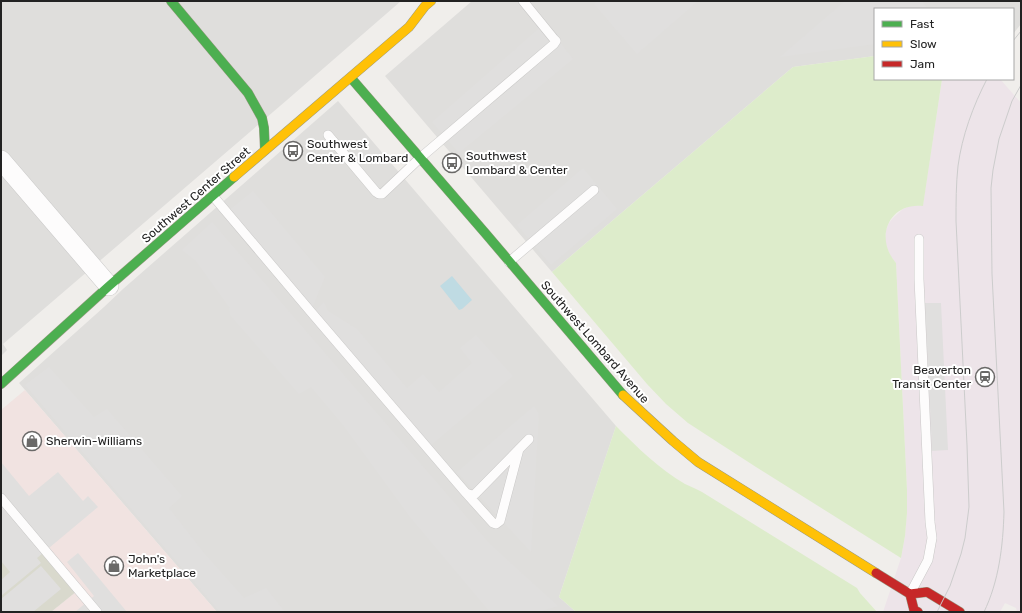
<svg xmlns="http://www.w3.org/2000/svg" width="1022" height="613" viewBox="0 0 1022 613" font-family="Rubik,sans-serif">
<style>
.residential{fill:#dfdedc}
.commercial{fill:#f1e3e1}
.industrial{fill:#ede4e9}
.construction{fill:#d9d9cd}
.grass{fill:#ddeccb}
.parking{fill:#e0dfde}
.water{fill:#bfdbe3}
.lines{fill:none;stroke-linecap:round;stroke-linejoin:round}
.lane-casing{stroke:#c9c8c7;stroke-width:10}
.street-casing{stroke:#c9c8c7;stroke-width:20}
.fast-casing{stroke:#999a82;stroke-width:10}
.slow-casing{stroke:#999a82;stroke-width:10}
.jam-casing{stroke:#999a82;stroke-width:10}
.lane{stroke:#fdfcfc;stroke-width:9}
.street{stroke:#fdfcfc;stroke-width:19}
.fast{stroke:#4caf50;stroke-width:9}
.slow{stroke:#ffc107;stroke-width:9}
.jam{stroke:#c62828;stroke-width:9}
.tram{stroke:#ccc;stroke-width:1}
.labels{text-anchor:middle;stroke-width:4;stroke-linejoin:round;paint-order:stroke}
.poi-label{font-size:12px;fill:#222;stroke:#fff;text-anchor:start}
.street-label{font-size:12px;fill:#222;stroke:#fff}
</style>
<rect width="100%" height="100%" fill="#f0eeeb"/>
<!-- residential -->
<path class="residential" d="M1,1H401L287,100L3,344L7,350L1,356Z
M472,1H1021V24L1013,34V9H875V56L793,67L552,272L385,76Z
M338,101L616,426L559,597L576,612H217L19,383L104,307L123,289Z"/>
<!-- commercial -->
<path class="commercial" d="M25,390L217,612H51L77,591L1,501V410Z"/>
<!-- industrial -->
<path class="industrial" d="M942,79H1000L1021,103V612H1017L1016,608L1005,603L1000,612H883L901,558L905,536L907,513V490L896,263L891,257L887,248L885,240L886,230L889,223L893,218L903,209L910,206L923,205Z"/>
<!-- construction -->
<path class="construction" d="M1,501L77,591L51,612H1Z"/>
<!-- grass -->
<path class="grass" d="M875,56V79H942L923,206C889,202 874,238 896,263L907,490V513L905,536L901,558L756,467L688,423L666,404L647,384L552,272L793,67Z
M616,426C637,447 659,469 685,484C691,487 697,489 702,492L857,588L860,593L877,612H576L559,597Z"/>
<!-- parking -->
<path class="parking" d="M597,1H698L637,54L594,4Z
M845,1H922L928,9H875V44L780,57Z
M545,23L573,59L459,153L432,122Z
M583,168L617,209L551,265L517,225Z
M253,191L325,277L311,311L226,213Z
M212,222L490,544L558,606L538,612H490L410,517L343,425L311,387L299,394L230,315L229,307L196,261L182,250Z
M324,302L328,311L357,329L407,388L423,374L439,392L472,363L460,348L476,335L513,376L430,446L314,312Z
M925,303H941L948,450L932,451Z
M49,367L94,417L107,409L182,496L169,508L204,553L244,598L266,588L285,612H220L25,385Z
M534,406L539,414L531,552L457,472Z
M1,462L29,496L58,472L83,501L88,496L98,507L37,558L41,563L1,596V580L10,572L1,561Z
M78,553L127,612H75L94,596L67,562Z
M41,566L61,589L33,612H1V599Z"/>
<!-- water -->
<path class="water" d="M452,276L472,300L462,309L459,310L440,286Z"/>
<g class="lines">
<!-- lane casing -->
<g class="lane-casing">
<path id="lane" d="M328,135L376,192L379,194H382L420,158L554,44L556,41L554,39L523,1
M213,196L311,312L466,493L471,495L475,494L529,439
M509,262L594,190
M466,493L493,523L496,524L500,521L519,449
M1,498L97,612
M911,592L928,560L932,538L930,522L919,279V239"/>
</g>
<!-- street casing -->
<g class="street-casing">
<path id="street" d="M1,160L109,286"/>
</g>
<!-- fast casing -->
<g class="fast-casing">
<path id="fast" d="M171,1L248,93L262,118L264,128L265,150
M351,78L486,234L623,395
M1,384L109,286L234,177"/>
</g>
<!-- slow casing -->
<g class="slow-casing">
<path id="slow" d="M234,177L409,27L425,6L431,1
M623,395L673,441L698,462L876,573"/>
</g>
<!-- jam casing -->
<g class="jam-casing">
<path id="jam" d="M876,573L910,594L927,592L960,612
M910,594L914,610L918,612"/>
</g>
<!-- lane -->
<use href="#lane" class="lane"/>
<!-- street -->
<use href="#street" class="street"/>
<!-- fast -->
<use href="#fast" class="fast"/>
<!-- slow -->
<use href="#slow" class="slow"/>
<!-- jam -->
<use href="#jam" class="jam"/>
<!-- tram -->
<path class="tram" d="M1013,41L1021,31
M937,612L950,586L961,554L965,538L969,507L967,445L956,221C956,203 956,184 958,166C962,136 973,106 987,79
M984,612C999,581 1003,546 1004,512L992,274L991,188L993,170L999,139L1012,101L1021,85"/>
</g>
<!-- icons -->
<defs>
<g id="bus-ring" transform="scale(1)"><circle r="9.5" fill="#fff" stroke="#6a6968" stroke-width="1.5"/><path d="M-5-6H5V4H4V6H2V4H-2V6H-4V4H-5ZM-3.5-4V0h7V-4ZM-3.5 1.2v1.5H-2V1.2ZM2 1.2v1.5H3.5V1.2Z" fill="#6a6968"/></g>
<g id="station-ring" transform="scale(1)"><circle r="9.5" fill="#fff" stroke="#6a6968" stroke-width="1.5"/><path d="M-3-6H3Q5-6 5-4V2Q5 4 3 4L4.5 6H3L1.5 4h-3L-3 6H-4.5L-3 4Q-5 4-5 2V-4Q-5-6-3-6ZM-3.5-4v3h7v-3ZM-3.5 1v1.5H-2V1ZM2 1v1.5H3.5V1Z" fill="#6a6968"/></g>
<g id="shop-ring" transform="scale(1)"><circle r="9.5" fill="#fff" stroke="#6a6968" stroke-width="1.5"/><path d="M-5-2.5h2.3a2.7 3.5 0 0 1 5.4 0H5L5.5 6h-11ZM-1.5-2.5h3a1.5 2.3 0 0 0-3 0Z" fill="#6a6968"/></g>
</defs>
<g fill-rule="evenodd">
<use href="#bus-ring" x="293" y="151"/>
<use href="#bus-ring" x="452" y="163"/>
<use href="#station-ring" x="985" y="377"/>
<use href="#shop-ring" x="32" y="441"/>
<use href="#shop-ring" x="114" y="566"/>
</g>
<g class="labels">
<!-- poi labels -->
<g class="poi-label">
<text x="307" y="148">Southwest<tspan x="307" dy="14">Center &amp; Lombard</tspan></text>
<text x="466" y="160">Southwest<tspan x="466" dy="14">Lombard &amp; Center</tspan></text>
<text x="971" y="374" text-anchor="end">Beaverton<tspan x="971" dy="14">Transit Center</tspan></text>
<text x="46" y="445">Sherwin-Williams</text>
<text x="128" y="563">John's<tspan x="128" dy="14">Marketplace</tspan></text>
</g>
<!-- street labels -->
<g class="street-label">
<text transform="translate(196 195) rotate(-41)" y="4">Southwest Center Street</text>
<text transform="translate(595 342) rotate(49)" y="4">Southwest Lombard Avenue</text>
</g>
</g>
<!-- border -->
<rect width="1022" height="613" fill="none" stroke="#222222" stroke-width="4"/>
<!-- legend -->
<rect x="874" y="8" width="140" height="72" fill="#ffffff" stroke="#a7a7a7"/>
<rect x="882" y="21" width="20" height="6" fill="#4caf50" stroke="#a7a7a7"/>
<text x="910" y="28" font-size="12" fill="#222222">Fast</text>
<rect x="882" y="41" width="20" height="6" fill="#ffc107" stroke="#a7a7a7"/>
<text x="910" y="48" font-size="12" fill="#222222">Slow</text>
<rect x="882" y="61" width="20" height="6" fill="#c62828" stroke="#a7a7a7"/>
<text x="910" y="68" font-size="12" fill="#222222">Jam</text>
</svg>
